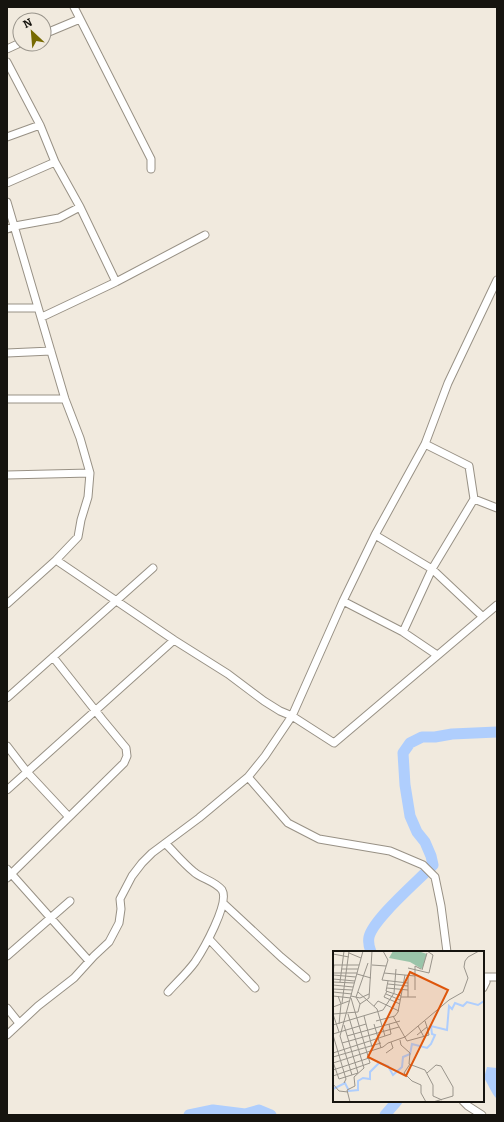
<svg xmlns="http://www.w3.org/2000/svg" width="504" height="1122" viewBox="0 0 504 1122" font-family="Bitter,serif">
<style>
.water{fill:#afcefd}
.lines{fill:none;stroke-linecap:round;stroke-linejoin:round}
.river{stroke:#afcefd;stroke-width:11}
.street-casing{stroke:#989185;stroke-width:9}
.street{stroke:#fff;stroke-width:7}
.inset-river{fill:none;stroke:#afcefd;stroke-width:2}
.inset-road{fill:none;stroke:#99948b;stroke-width:1}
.view{fill:#de560c;fill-opacity:0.15;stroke:#de560c;stroke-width:2}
.inset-edge{fill:none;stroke:#16140f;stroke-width:2}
</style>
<rect width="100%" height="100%" fill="#f1eade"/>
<!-- water -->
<path class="water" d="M487,1067L497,1068V1099C491,1093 489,1085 484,1078Z"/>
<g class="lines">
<!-- river -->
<path class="river" d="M371,952C369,947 368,942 369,937C373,919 419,880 433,865L431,856L425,842L417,832L410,816L405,785L403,753L410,743L422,737H435L452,734L497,732
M189,1115L213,1110L245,1114L259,1110L271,1115
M385,1115L397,1101"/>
<!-- street casing -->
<g class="street-casing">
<path id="street" d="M74,7L151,159V169
M44,34L80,19
M7,49L20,43
M7,62L40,125L55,162L80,207L116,282
M7,137L40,125
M7,183L55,162
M7,202L65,399L80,438L90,473L88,497L81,520L78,537L56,560L7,604
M7,229L15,226L59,218L80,207
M7,308H38
M42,317L116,282L205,235
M7,353L51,351
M7,399H65
M7,475L90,473
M474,499L497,508
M375,535L432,569L483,617
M56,560L174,640L228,674L264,701L280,711L292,716L334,743L497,605
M343,601L403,632L437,655
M403,632L432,569L474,499L469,466L425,444
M7,698L153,568
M7,746L27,772L69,817
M248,777L288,823L319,839L390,851L423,865L435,877L441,906L447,952
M7,790L174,640
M166,844C175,853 184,864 194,872C202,879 215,881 222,890C230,903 203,950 195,962C187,973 177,982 168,992
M7,869L89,961
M7,878L124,763L127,756L126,748L102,719L53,657
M223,903L281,957L306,978
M209,939L255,988
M7,956L70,901
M483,977H497
M483,980L486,982L483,988
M7,1008L19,1023
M7,1035L38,1006L74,978L94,956L109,942L119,923L121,909L120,899L132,876L142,863L152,853L199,818L248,777L265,756L292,716L343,601L375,535L425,444L448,383L497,280
M463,1101L468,1106L482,1115"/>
</g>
<!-- street -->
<use href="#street" class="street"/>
</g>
<!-- overview -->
<g transform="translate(333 951)">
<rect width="151" height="151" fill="#f1eade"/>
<path d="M60,0H85L94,3L89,18L77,11L56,7Z" fill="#9ac4a9"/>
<path class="inset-river" d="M0,138L12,132L16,140L25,139V130L30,127L37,128V121L46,112L55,115L60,124L69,116L70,106L77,103L79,93L94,97L98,93L102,84L99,83L98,75L114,79L116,55L119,58L122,52L130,55L134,51L145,54L151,50"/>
<path class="inset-road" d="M50,0L55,9L49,29L75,32M16,2L28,7M0,3L16,6M39,14L53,15M75,17L96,22L100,4L94,0M8,18H25M89,19L94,2M24,22H0L1,14H26M51,22L82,25M24,23L38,27M0,24L23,26M75,25V46M0,28L22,30M55,30L53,40L68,45M0,31L21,32M7,31L11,0M55,33L75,35M0,34L20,36M54,37L75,39M0,38L19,39M82,39V15L88,18M54,40L51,46L67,53M0,41L19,43M25,41L44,58L52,85M53,43L67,49M0,45L18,47L37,112L0,125M5,45L8,53L6,73M18,45L27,47L36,43M68,46H83M9,52L16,0M27,53L23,46L35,12M41,55L45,50L66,60M0,56L16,50M0,63L25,61L27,53L36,47L39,0M0,63L6,81M15,63L31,117L21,126M31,65L39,96M60,65L74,90L96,84L94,76M43,70L62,65L65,61L72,24M41,73L48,97M0,74L50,59L61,42L63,18M85,75L91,86M0,83L33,73M0,84L13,128L11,132M84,84L94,76L92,70M14,85L67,70M67,89L68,94L77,102L76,113L92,119L100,134V145L109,149M9,92L66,76M0,102L58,83L56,73M53,102L60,97L58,91M0,106L48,92M0,111L6,128L25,122L11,74M0,112L50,96L55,92L72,86L116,49L130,41L135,27L131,16L132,10L135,6L146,0M77,113L71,122L79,130L88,134V142L93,151M0,119L36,107M94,122L103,114L108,115L120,136V145L100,151M19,124L7,85L30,0M0,133L6,140L15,141M17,151L14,139L22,135L21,126"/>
<path class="view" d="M77,21L115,39L73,125L35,106Z"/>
<rect width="151" height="151" class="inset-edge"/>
</g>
<!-- border -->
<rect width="504" height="1122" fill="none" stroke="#16140f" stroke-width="16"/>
<!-- north arrow -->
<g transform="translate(32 32) rotate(334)"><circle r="19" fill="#f1eade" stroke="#99948b"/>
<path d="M0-3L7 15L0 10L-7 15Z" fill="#776a01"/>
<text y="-6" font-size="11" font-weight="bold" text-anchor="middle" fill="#16140f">N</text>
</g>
</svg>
